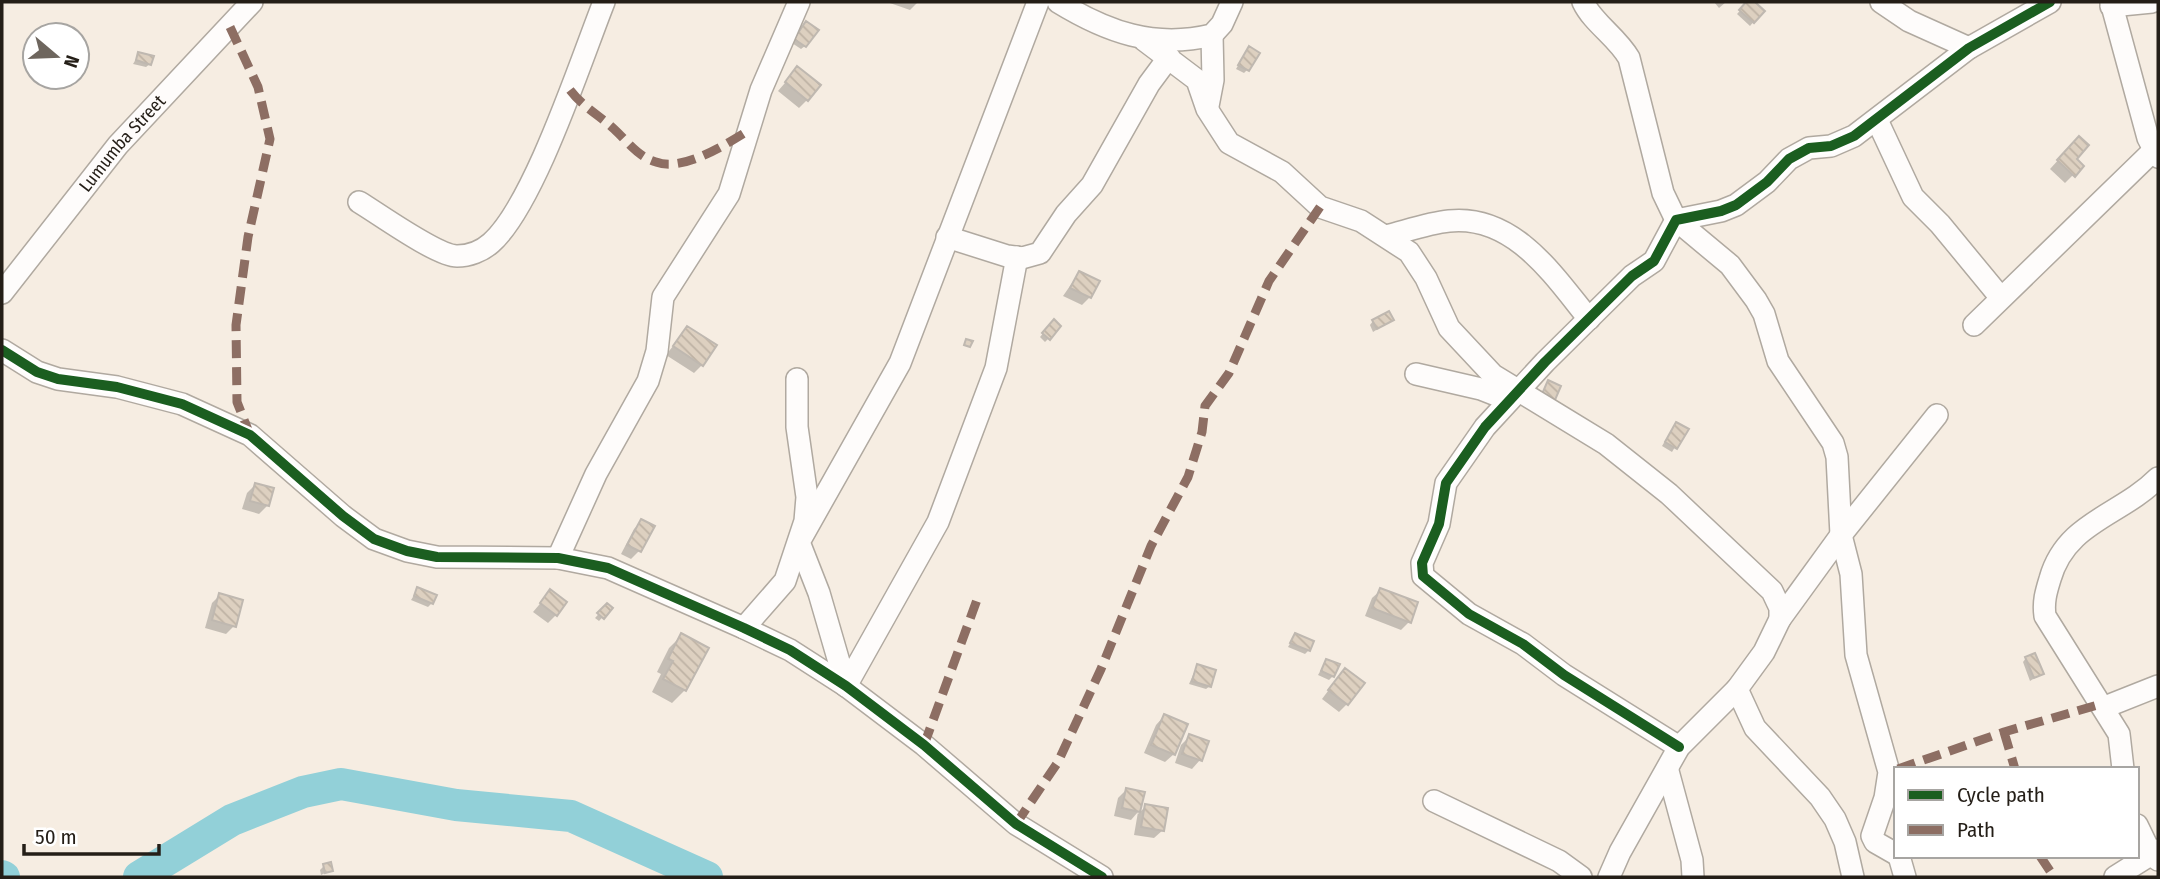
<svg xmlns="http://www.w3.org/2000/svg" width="2160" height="879" viewBox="0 0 2160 879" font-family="'Fira Sans Condensed',sans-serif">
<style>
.shadow{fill:#0003}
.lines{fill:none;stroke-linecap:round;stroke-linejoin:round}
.river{stroke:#92d0d8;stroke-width:32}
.building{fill:url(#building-back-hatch);stroke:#bfb8b0;stroke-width:2}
.street-casing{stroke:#b0a9a0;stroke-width:24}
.street{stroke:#fefcfb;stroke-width:21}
.quiet{stroke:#8d6e63;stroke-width:9;stroke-dasharray:18 9;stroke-linecap:butt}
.cycleway-casing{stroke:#fff;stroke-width:15}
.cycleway{stroke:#1b5e20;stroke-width:10}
.labels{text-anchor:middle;stroke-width:7;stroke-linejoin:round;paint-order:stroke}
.street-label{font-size:18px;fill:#241e17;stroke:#fff}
</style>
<defs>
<pattern id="building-back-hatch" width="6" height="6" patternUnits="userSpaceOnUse" patternTransform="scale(1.75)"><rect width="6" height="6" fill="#ddd0c0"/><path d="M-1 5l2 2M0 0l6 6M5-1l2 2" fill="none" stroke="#beb2a4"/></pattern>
</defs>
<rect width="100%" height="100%" fill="#f6ede2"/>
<!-- shadow -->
<path class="shadow" d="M887,2H918L910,10Z
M1714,2H1726L1719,8Z
M1748,2H1753L1763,11L1750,26L1737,14Z
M803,27L805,46L801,49L792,43Z
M1246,52L1247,70L1244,73L1236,69Z
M139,54L150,64L146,67L133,64Z
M797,69L807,100L799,108L778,91Z
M2071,146L2074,159L2082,166L2065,183L2050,169Z
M1079,273L1090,297L1082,305L1063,296Z
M1392,320L1373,332L1370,325L1373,321Z
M1050,325L1049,338L1045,342L1040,337Z
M687,328L702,365L694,373L666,355Z
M1673,428L1686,429L1672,452L1662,446Z
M255,485L267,506L259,514L242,509L247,493Z
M642,521L639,551L631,559L621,554L634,529Z
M418,589L432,603L428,607L411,600Z
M1381,590L1409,622L1401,630L1365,616L1372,598Z
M550,592L556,615L548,623L533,612Z
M220,595L234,626L226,634L205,628L212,603Z
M607,605L611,608L599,621L595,618Z
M682,635L706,648L685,690L672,703L652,692L661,674L657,672L669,648Z
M1295,635L1309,650L1305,654L1288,647Z
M2026,658L2041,674L2030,681L2023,662Z
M1326,661L1333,676L1329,680L1318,675Z
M1197,666L1210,686L1206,689L1189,684Z
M1337,679L1347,704L1339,712L1322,699Z
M1164,716L1174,754L1165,762L1144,753L1156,725Z
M1189,737L1200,760L1192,769L1175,763L1181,745Z
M1126,790L1143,793L1138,814L1146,806L1163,830L1154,838L1134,835L1138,812L1131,820L1114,816L1118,798Z
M324,866L331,870L321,875L320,870Z"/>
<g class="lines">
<!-- river -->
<path class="river" d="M2,876L4,877
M139,877L232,820L303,792L341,784L456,805L571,816L707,877"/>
</g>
<!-- building -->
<path class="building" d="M1746,2H1755L1765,11L1754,23L1739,10Z
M806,21L819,30L806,47L794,39Z
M1249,46L1260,53L1249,71L1238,65Z
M138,52L154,56L151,65L136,60Z
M797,66L821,85L808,101L785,82Z
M2079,136L2089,145L2077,159L2084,166L2075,177L2057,160Z
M1079,271L1100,281L1091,298L1070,288Z
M1389,311L1394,320L1377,329L1372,320Z
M1054,319L1061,326L1050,340L1042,333Z
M687,326L717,345L703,366L673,346Z
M966,339L973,341L970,347L964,345Z
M1548,380L1561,386L1552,407L1539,401Z
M1676,422L1689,429L1677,449L1665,442Z
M255,483L274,488L269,506L250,501Z
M641,519L655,526L641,552L627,545Z
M417,587L437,595L433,604L414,596Z
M1380,588L1418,602L1411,623L1372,608Z
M550,589L567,602L557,616L540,603Z
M219,593L243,600L236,627L212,620Z
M607,603L613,608L604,619L597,613Z
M681,633L709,648L686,691L663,679L673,661L668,659Z
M1295,633L1314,641L1310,651L1290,643Z
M2035,653L2044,674L2034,678L2025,657Z
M1326,659L1340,664L1334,677L1321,671Z
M1197,664L1216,670L1211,687L1192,681Z
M1345,668L1365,683L1348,705L1328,690Z
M1164,714L1188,724L1175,755L1151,745Z
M1189,734L1209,741L1202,761L1182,754Z
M1126,788L1145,792L1140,812L1122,808Z
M1145,804L1168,808L1164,831L1141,827Z
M331,862L333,871L325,873L323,864Z"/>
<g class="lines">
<!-- street casing -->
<g class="street-casing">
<g id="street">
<path d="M1058,2C1107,32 1154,49 1212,35L1222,24L1232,2"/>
<path d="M1583,2C1593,23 1617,37 1629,58L1663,193L1676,220L1730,265L1756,300L1764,314L1778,361L1833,443L1837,457L1841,535L1851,574L1856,655L1889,772L1885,798L1872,836L1875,842L1896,854"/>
<path d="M1881,2L1909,21L1969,48"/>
<path d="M2111,2L2148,138L2158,157"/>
<path d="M2111,6L2152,2"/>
<path d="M1144,40L1197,80L1207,109L1229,143L1282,172L1320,207L1361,221L1409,252L1426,278L1449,328L1493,375L1606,444L1669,494L1772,591L1780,608V619L1764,652L1737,689L1679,747L1620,852L1609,877"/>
<path d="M1208,106L1213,80L1212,35"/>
<path d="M1877,120L1913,197L1940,224L2001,298"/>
<path d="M359,202C379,214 437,256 457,256C469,256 482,251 491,243C534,205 581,60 604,2"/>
<path d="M1386,236C1406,231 1429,223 1449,221C1514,214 1554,276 1589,319"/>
<path d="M947,237L1007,256L1022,258L1040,253L1066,214L1092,185L1149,84L1169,57"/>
<path id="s1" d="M2,293L118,145L252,2"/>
<path d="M1974,325L2154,150"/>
<path d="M2,350L37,372L58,379L117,387L182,404L250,435L343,516L374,539L407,551L437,557L558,558L608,568L744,628L790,650L846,686L924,745L1016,824L1102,877"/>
<path d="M1416,374L1481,389L1509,400"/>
<path d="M558,558L596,474L648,381L657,351L663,297L729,194L761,90L799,2"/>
<path d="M1780,619L1841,535L1937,415"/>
<path d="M744,628L785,581L805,521L807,497L797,427V379"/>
<path d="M846,686L819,593L799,542L900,363L1038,2"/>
<path d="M846,686L938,522L996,368L1017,257"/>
<path d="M1737,689L1755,728L1820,797L1835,819L1845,842L1853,877"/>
<path d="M2105,707L2158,686"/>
<path d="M1679,747L1564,675L1523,644L1469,614L1423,576L1422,563L1439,524L1446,483L1485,427L1545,362L1632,276L1654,261L1676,220L1721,211L1736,205L1767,182L1789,159L1809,148L1831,146L1854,136L1969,48L2050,2"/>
<path d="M2123,769L2119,734L2045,616C2043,602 2046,592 2050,579C2066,522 2120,516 2158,478"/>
<path d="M1668,771L1692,860L1693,877"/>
<path d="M1434,801L1559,861L1581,877"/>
<path d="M2137,825L2151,854L2158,860"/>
<path d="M1899,856L1905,877"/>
<path d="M2115,877L2158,850"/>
</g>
</g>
<!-- street -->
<use href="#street" class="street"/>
<!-- quiet -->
<path class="quiet" d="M230,27L258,87L270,139L248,237L236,325L237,402L250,435
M570,90C583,107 599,115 614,129C627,141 638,157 656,162C682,172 725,145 746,132
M2004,732L2015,769
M924,745L978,597
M1898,769L2004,732L2101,704
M1016,824L1058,762L1101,669L1151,546L1188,477L1202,432L1205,406L1229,373L1269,281L1320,207
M2040,856L2054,877"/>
<!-- cycleway casing -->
<g class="cycleway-casing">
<path id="cycleway" d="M2,350L37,372L58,379L117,387L182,404L250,435L343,516L374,539L407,551L437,557L558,558L608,568L744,628L790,650L846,686L924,745L1016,824L1102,877
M1679,747L1564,675L1523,644L1469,614L1423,576L1422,563L1439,524L1446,483L1485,427L1545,362L1632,276L1654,261L1676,220L1721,211L1736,205L1767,182L1789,159L1809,148L1831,146L1854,136L1969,48L2050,2"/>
</g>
<!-- cycleway -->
<use href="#cycleway" class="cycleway"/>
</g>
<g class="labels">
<!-- street labels -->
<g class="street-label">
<text dy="6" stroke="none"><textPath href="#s1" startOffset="192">Lumumba Street</textPath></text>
</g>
</g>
<!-- border -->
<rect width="2160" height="879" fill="none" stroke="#241e17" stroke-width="7"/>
<!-- legend -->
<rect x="1894" y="767" width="245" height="91" fill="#ffffff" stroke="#a7a5a2" stroke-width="2"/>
<rect x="1908" y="790" width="35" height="10" fill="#1b5e20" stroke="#a7a5a2" stroke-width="2"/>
<text x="1957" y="802" font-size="21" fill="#241e17">Cycle path</text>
<rect x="1908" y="825" width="35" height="10" fill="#8d6e63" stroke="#a7a5a2" stroke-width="2"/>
<text x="1957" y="837" font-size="21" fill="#241e17">Path</text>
<!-- north arrow -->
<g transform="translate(56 56) rotate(109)"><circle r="33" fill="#ffffff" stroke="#a7a5a2" stroke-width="2"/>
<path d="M0-5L12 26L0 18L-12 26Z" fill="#6e665e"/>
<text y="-10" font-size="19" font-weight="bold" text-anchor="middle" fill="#241e17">N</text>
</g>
<!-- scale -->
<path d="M24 844v10h135v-10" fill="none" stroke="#241e17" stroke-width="3.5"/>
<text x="35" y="844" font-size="21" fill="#241e17" stroke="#ffffff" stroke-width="5" paint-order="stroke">50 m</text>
</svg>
